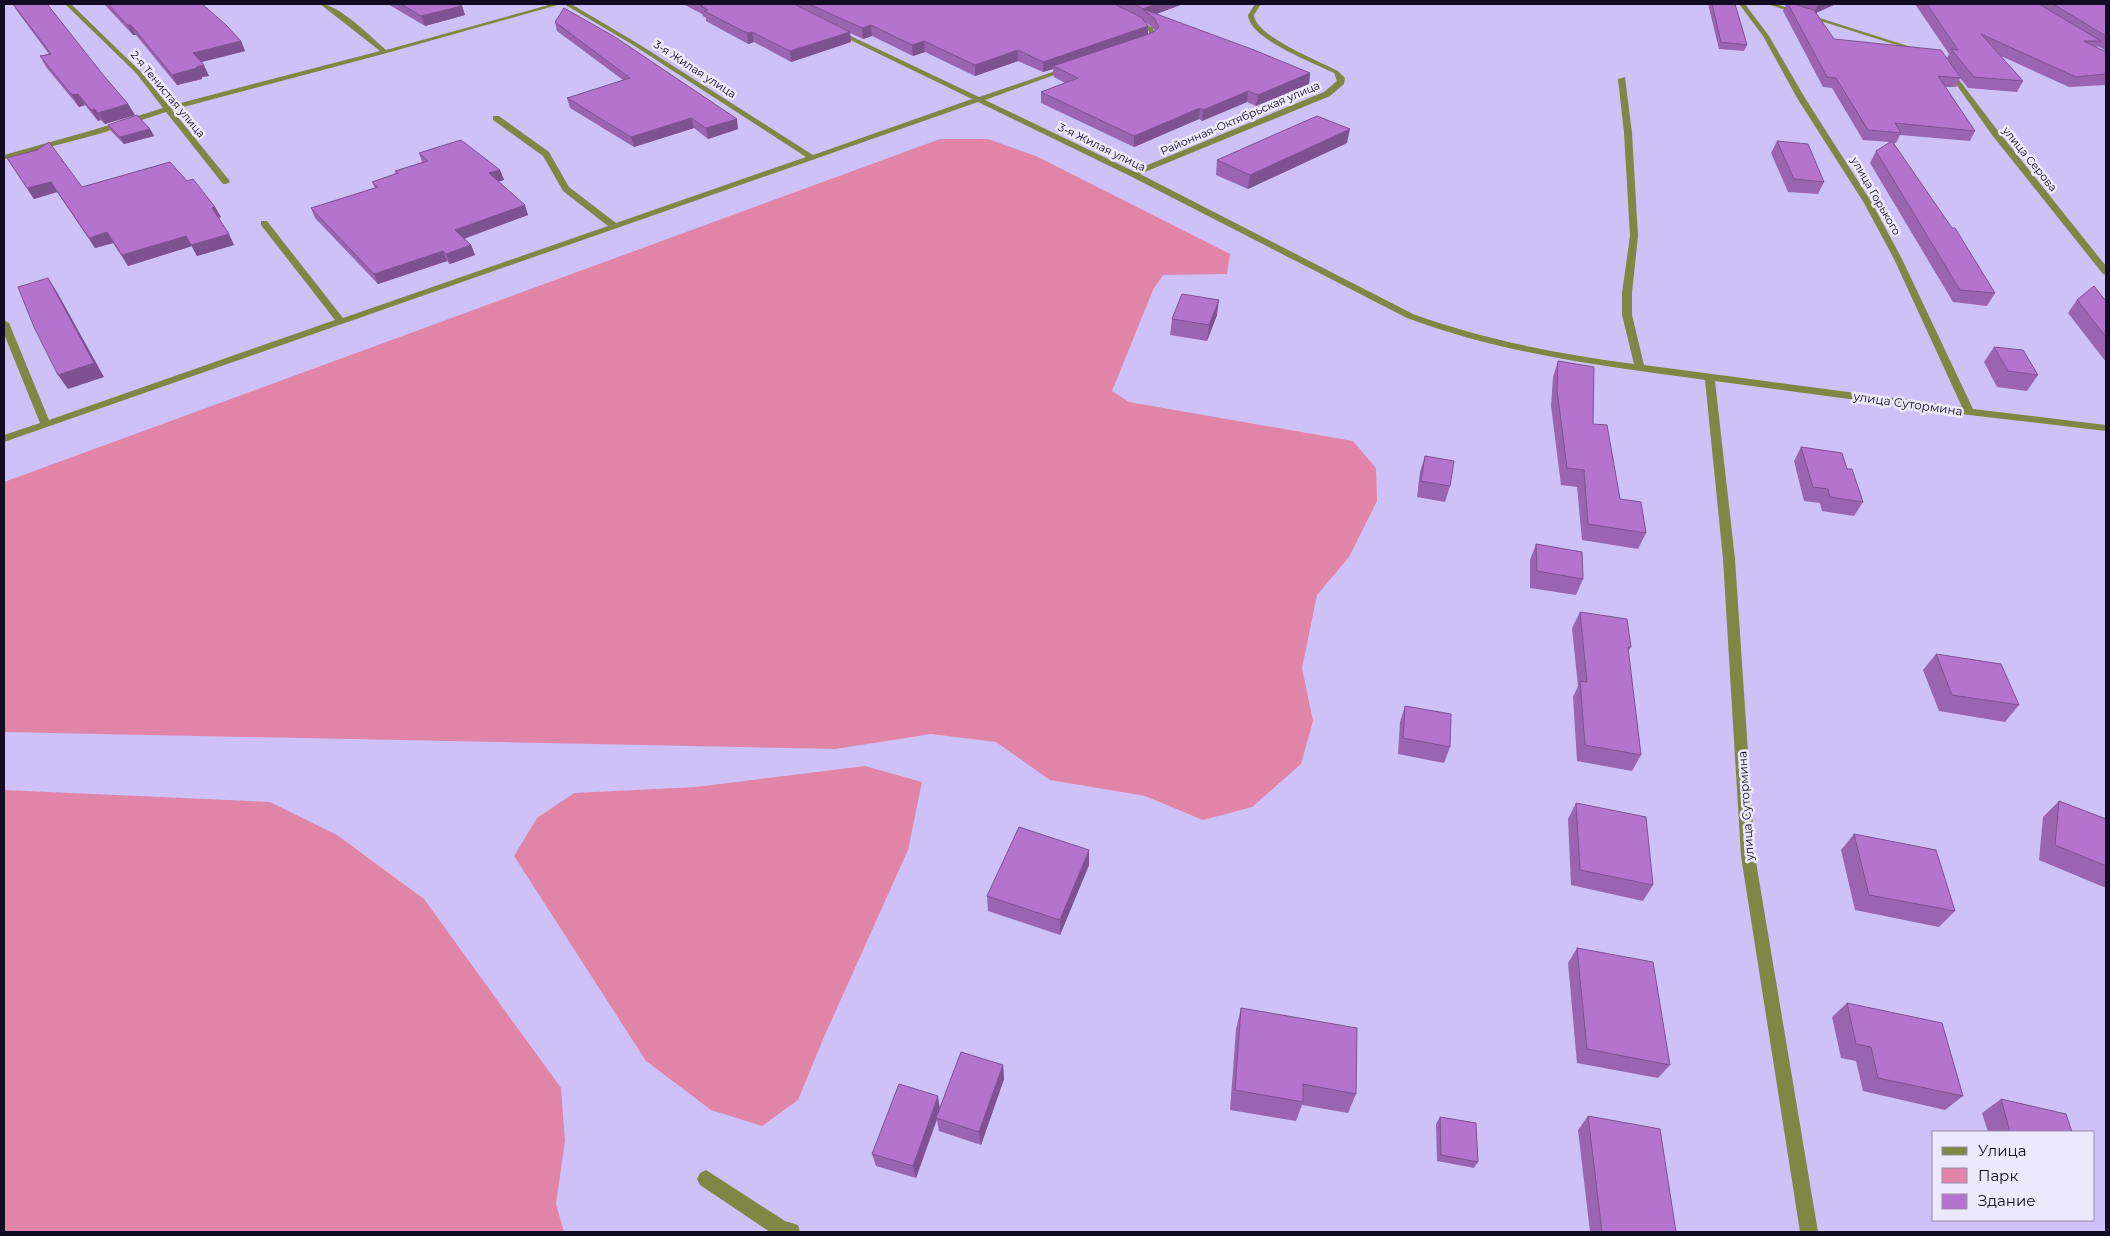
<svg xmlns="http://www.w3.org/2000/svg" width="2110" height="1236" viewBox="0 0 2110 1236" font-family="Montserrat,sans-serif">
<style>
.green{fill:#e085a8}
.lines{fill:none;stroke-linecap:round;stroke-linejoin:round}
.minor{fill:#7e8844;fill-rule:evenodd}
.wall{fill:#9b64b1;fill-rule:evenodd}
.shaded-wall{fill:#7e5190}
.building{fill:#b474ce;stroke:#7e5190}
.labels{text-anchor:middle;stroke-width:5;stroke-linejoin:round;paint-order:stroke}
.far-street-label{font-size:11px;fill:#120b23;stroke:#ece8fd}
.street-label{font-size:12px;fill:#120b23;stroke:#ece8fd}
</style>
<rect width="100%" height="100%" fill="#cec1f8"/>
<!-- green -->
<path class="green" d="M940,139H988L1036,156L1230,254L1227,274L1163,275L1153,290L1112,391L1129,402L1353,441L1376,468L1377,501L1349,557L1317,595L1302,668L1313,721L1301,764L1252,807L1203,820L1145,796L1050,780L996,742L931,734L835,749L4,732V482Z
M865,766L922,782L908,850L824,1037L798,1100L762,1126L711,1110L646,1061L514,856L537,818L574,793L696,787Z
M4,790L270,802L337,835L424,899L561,1088L565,1141L556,1204L564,1232H4Z"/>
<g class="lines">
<!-- minor -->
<path class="minor" d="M65,4H71L140,71L169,106L380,51L320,4C339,4 371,37 386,50L552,4H561L387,53L172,110L229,180L230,182L226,184H223L166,112L99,134L4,159V155L93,130L163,108L136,73Z
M564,4H571L637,43L813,155L972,99L834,32V30H838L979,97L1067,67H1071V69L985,100L1133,171L1324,92L1337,81L1334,73C1314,63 1249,39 1248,15L1255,4H1261L1254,15C1256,37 1320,61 1338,71L1345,78L1344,84L1330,96L1140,174L1413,314C1485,340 1558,354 1634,364L1622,315V293L1630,236L1624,133L1618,79L1625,77L1632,133L1638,236L1632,293V315L1644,365L1962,407L1894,259L1864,203L1797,98L1763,36L1739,4H1745L1769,36L1805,98L1872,203L1902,259L1973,409L2106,425V431L1969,415L1715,381L1735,559L1755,856L1818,1232H1800L1741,856L1723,559L1705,380C1604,366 1503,354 1407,318L1130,176L978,102L4,442V435L40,423L4,334V320L9,323L49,420L335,320L261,225V221H267L343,318L608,226L563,191L543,156L493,120V116H499L549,152L569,187L616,223L806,157L633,45Z
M1767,4H1776L1930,53L1925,54Z
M1131,18H1135L1153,28L1156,37L1146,43H1142V41L1150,35L1148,30L1131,20Z
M1946,68H1950L1998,131L2106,266V275L2103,274L1992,135L1946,70Z
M706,1170L785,1221L798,1225L800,1232H770L700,1185L697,1179L700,1173Z"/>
</g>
<!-- wall -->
<path class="wall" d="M13,4H47L104,76L128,104L135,115L105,124L101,120L98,121L85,105L79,107L46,67L40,56L49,54L17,11Z
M104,4H202L241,41L245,51L201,62L209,76L202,77V79L177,85L136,35H133Z
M388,4H459L462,6L465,15L425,26Z
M683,4H1183L1156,14L1310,73L1309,84L1256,106L1247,102L1202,121L1199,119L1134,147L1041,103V92L1065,83L1054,77L1053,69L1043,72L1018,61L975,76L925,52L913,56L872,36L863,39L850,33L851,42L791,62L754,42L748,44L706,21V18L703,16L702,14ZM1144,21L1154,29L1155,31L1148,35Z
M1708,4H1735L1747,45L1744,51L1719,49Z
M1781,4H1836L1816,13L1834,39L1947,58L1949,54L1915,4H2106V51L2098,46L2097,48L2106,52V85L2069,87L2001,56L2023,81L2017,92L1968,88L1960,78L1956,87H1945L1975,131L1970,141L1900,135L1896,143H1893L1995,293L1987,306L1953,302L1870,163L1876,151L1890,142L1863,140L1832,88L1823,87L1783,11L1786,5Z
M555,22L738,129L708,139L694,128L634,147L570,108L567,98L623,80L557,31Z
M108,125L150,129L154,136L124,144L112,132Z
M1777,141L1824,182L1818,194L1788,192L1771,153Z
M1347,143L1248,189L1216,175L1217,160Z
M419,153L500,170L504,180L499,181L528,215L464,239L471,245L475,255L450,264L447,261L378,284L315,218L311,208L375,188L372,182L396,174L395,171L422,162Z
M7,158L82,187L187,181L215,207L221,217L219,218L234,245L197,256L192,246L128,266L113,243L95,248L57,192L34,199Z
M2077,300L2106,301V362L2068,313Z
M1217,315L1207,341L1170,335L1172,319Z
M1994,347L2038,375L2027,391L1997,387L1984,362Z
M1558,361L1593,424L1620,499L1646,533L1638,549L1582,540L1577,487L1561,485L1551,406L1553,377Z
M1801,447L1847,469L1863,502L1854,516L1822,511L1820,503L1804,501L1794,461Z
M1425,456L1450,486L1445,502L1417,497L1420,472Z
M1536,544L1583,579L1576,595L1530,588V560Z
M1580,612L1631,647L1628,652L1641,755L1632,771L1577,761L1573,697L1578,686L1572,628Z
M1936,654L2019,705L2005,722L1939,711L1923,670Z
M1405,706L1450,747L1444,763L1398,754L1400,722Z
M2059,801L2106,819V888L2039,860L2043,817Z
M1576,803L1653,885L1643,901L1571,885L1568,819Z
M1854,834L1955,911L1939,927L1855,910L1841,850Z
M1089,865L1060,935L988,911L987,896Z
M1577,948L1670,1065L1658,1078L1577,1063L1568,963Z
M1847,1003L1963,1096L1945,1110L1863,1091L1856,1061L1841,1058L1832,1017Z
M1241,1008L1356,1094L1348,1113L1302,1105L1296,1121L1230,1110L1236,1029Z
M1003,1065L1004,1079L981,1145L939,1131L937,1120L916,1178L876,1166L872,1154L940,1108Z
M2001,1099L2072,1132H1988L1982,1113Z
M1588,1116L1676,1232H1590L1578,1130Z
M1440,1117L1478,1162L1474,1168L1437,1161L1436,1124Z"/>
<!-- shaded-wall -->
<path class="shaded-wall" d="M1156,4H1183L1151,16L1143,9Z
M1818,4H1836L1813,14Z
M462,6L465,15L425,26L421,16Z
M127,25H131L136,35H133Z
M871,25L872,36L863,39L862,28Z
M1148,26V37L1053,66V69L1043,72V62Z
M752,32L754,42L748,44L747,33Z
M850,32L851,42L791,62L790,51Z
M241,41L245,51L198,63L193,53Z
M924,41L925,52L913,56L912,45Z
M1018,50V61L975,76V65Z
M204,65L209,76L202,77V79L177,85L172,75Z
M1310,73L1309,84L1256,106L1258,95Z
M1248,91L1247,102L1202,121L1203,110Z
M78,94L85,105L79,107L72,95Z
M128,104L135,115L105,124L98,113Z
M1200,108L1199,119L1134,147V136Z
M95,109L101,120L98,121L91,110Z
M691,118L694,128L634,147L631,137Z
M737,119L738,129L708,139L706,128Z
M150,129L154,136L124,144L120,137Z
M1350,129L1347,143L1248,189L1250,175Z
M500,170L504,180L493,183L489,173Z
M51,182L57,192L34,199L27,188Z
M525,205L528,215L459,240L455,230Z
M215,207L221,217L218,218L212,208Z
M107,232L113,243L95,248L89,238Z
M229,234L234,245L197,256L191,245Z
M186,236L192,246L128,266L122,255Z
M471,245L475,255L450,264L446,254Z
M443,251L447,261L378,284L374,274Z
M48,278L57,292L104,377L68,389L58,375Z
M1219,300L1217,315L1207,341L1209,325Z
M1089,850V865L1060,935V920Z
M1003,1065L1004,1079L981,1145L979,1132Z
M938,1096L940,1109L916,1178L913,1166Z"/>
<!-- building -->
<path class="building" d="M13,4H47L104,76L128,104L98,113L95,109L91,110L78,94L72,95L40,56L51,54Z
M108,4H202L225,24L241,41L193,53L204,65L196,67L197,68L172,75L131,25H127Z
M401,4H459L462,6L421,16Z
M699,4H794L850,32L790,51L752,32L747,33L704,11L708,10L701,6H703Z
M809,4H1114L1135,14L1142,18L1148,26L1043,62L1018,50L975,65L924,41L912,45L871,25L862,28Z
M1133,4H1156L1143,9L1254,50L1310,73L1258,95L1248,91L1203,110L1200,108L1134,136L1041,92L1078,78L1053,66L1146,35L1155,31L1159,27L1154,18L1140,7Z
M1712,4H1735L1747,45L1721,42Z
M1788,4H1793L1814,10L1834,39L1941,50L1961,78L1938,76L1975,131L1895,123L1901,133L1868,130L1836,78L1827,77Z
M1927,4H2039L2101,41H2084L2106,52V74L2076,77L1981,34L2023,81L1974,77L1951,49L1958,50Z
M2053,4H2106V36Z
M564,8L615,37L737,119L706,128L691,118L631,137L567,98L630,78L555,22Z
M137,115L150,129L120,137L108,125Z
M1317,116L1350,129L1250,175L1217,160Z
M461,140L500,170L489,173L525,205L455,230L471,245L446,254L443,251L374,274L311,208L378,187L372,182L398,173L395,171L428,161L419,153Z
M1777,141L1808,144L1824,182L1794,179Z
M1892,141L1952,228H1955L1995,293L1960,290L1876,151Z
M49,142L82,187L170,162L187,181L193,179L215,207L212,208L229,234L191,245L186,236L122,255L107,232L89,238L51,182L27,188L7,158L37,150Z
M48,278L94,363L58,375L34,327L18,287Z
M2094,286L2106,301V337L2077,300Z
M1182,294L1219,300L1209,325L1172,319Z
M1994,347L2023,350L2038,375L2008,371Z
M1558,361L1594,367L1593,424L1607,425L1620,499L1641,502L1646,533L1588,524L1584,470L1567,468L1557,390Z
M1801,447L1842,453L1847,469H1852L1863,502L1830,497L1828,489L1813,487Z
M1425,456L1454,461L1450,486L1421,481Z
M1536,544L1582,552L1583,579L1537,571Z
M1580,612L1627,619L1631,647H1628L1641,755L1585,745L1580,681L1587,682Z
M1936,654L2001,664L2019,705L1952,695Z
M1405,706L1451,714L1450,747L1403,738Z
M2059,801L2106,819V866L2055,845Z
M1576,803L1646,817L1653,885L1580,870Z
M1019,827L1089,850L1060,920L987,896Z
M1854,834L1936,850L1955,911L1869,895Z
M1577,948L1653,962L1670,1065L1587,1049Z
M1847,1003L1942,1023L1963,1096L1878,1078L1871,1047L1856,1044Z
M1241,1008L1357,1028L1356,1094L1303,1084V1102L1235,1090Z
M961,1052L1003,1065L979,1132L936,1118Z
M899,1084L938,1096L913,1166L872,1154Z
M2001,1099L2066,1114L2072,1132H2010Z
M1588,1116L1660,1129L1676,1232H1602Z
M1440,1117L1476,1123L1478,1162L1441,1155Z"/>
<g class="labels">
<!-- far-street labels -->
<g class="far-street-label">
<text transform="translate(695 69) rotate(33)" y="4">3-я Жилая улица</text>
<text transform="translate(168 94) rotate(50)" y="4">2-я Тенистая улица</text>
<text transform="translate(1240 118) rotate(-23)" y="4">Районная-Октябрьская улица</text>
<text transform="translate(1102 147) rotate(26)" y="4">3-я Жилая улица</text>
<text transform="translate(2030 159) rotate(51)" y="4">улица Серова</text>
<text transform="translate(1876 196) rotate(60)" y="4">улица Горького</text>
</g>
<!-- street labels -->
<g class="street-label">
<text transform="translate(1908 404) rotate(8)" y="4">улица Сутормина</text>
<text transform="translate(1746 806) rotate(-94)" y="4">улица Сутормина</text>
</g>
</g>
<!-- border -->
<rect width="2110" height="1236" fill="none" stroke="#120b23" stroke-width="10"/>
<!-- legend -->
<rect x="1932" y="1131" width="162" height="90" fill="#ece8fd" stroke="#9590a6"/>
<rect x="1942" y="1147" width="25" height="8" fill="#7e8844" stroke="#9590a6"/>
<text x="1978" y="1156" font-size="15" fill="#120b23">Улица</text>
<rect x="1942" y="1168" width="25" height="15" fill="#e085a8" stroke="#9590a6"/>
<text x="1978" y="1181" font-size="15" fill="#120b23">Парк</text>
<rect x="1942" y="1194" width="25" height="15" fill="#b474ce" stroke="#9590a6"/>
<text x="1978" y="1206" font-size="15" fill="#120b23">Здание</text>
</svg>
